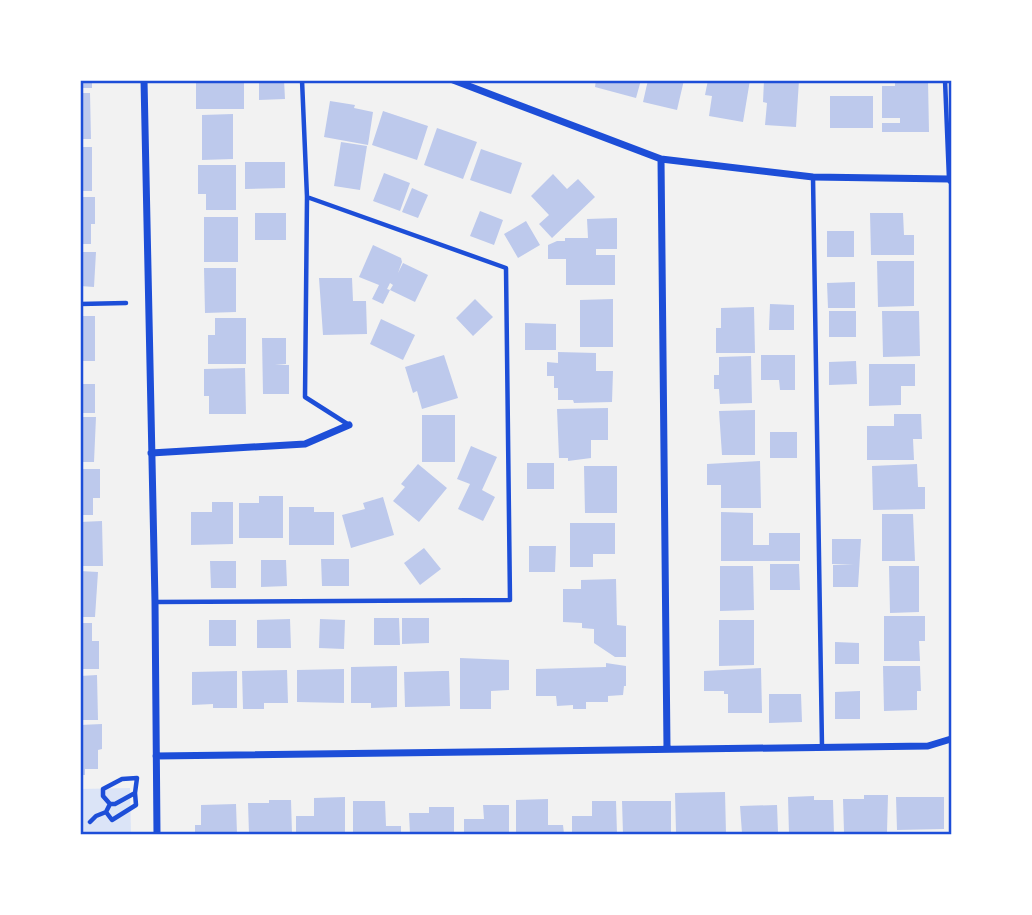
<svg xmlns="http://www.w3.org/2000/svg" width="1032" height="915" viewBox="0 0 1032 915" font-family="Helvetica,sans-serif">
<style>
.green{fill:#dbe4f7}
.building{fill:#bdc9ec}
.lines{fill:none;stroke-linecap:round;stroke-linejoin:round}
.path{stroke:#1d4ed8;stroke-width:4.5}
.service{stroke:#1d4ed8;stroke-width:4.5}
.minor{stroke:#1d4ed8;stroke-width:7}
.neatline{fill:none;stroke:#1d4ed8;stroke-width:2.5}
</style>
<rect width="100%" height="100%" fill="#f2f2f2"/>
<!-- green -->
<path class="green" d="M130,788L131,834H81L80,789Z"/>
<!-- building -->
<path class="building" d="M80,80H92V88H80Z
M196,80H244V109H196Z
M259,80H284L285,99L259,100Z
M596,80H641L636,98L595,87Z
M648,80H684L677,110L643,102Z
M708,80H750L743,122L709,116L712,96L705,95Z
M764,80H799L796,127L765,125L767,103L763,102Z
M895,80H928L929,132H882V123H900V118H882V86H895Z
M80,93H90L91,139H80Z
M830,96H873V128H830Z
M330,101L355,105L354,108L373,112L368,145L324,137Z
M383,111L428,126L417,160L372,145Z
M233,114V159L202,160V115Z
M437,128L477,142L463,179L424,165Z
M341,142L367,146L360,190L334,186Z
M80,147H92V191H80Z
M481,149L522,163L511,194L470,180Z
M245,162H285V188L245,189Z
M198,165H236V210H206V194H198Z
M384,173L410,183L400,211L373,201Z
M553,174L567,189L578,179L595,197L552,238L539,224L549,215L531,196Z
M412,188L428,195L418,218L402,212Z
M80,197H95V224H91V244H80Z
M480,211L503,220L494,245L470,236Z
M255,213H286V240H255Z
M870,213H903L904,235H914V255H871Z
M204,217H238V262H204Z
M617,218V249H596V255H615V285H566V259H548V245L557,241H565V238H588L587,219Z
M526,221L540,245L518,258L504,234Z
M827,231H854V257H827Z
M373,245L401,258L402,262L398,273L403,263L428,275L415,302L390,290L393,285L390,283L387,289L390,290L383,304L372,299L379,285L359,277Z
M80,252H96L94,287L80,286Z
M877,261H914V306L878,307Z
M204,268H236V312L205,313Z
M319,278H352L353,301H366L367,334L323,335Z
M855,282V308H828L827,283Z
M475,299L493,317L473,336L456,318Z
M613,299V347H580V300Z
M770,304L794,305V330H769Z
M754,307L755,353H716V328H721V308Z
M829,311H856V337H829Z
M882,311H919L920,356L883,357Z
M80,316H95V361H80Z
M215,318H246V364H208V335H215Z
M381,319L415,335L403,360L370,344Z
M525,323L556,324V350H525Z
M262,338H286V364L275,365H289V394H263Z
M558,352L596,353V371H613L612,402L574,403L573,400H558V388H554V376H547V362L558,363Z
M444,355L458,398L422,409L417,391L413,393L405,367Z
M761,355H795V390H780L779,380H761Z
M751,356L752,403L720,404L719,389H714V375H719V357Z
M856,361L857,384L829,385V362Z
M869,364H915V386H901V405L869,406Z
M245,368L246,414H209V396H204V369Z
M80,384H95V413H80Z
M608,408V440H591V458L568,461V458H559L557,409Z
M755,410V455H722L719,411Z
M894,414H921L922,439H913L914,460H867V426H894Z
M422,415H455V462H422Z
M80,417H96L94,462H80Z
M770,432H797V458H770Z
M471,446L497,457L482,490L495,497L483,521L458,509L470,484L457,479Z
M760,461L761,508H721V485H707V464Z
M527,463H554V489H527Z
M418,464L447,488L419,522L393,501L405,487L401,484Z
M917,464L918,487H925V509L873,510L872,466Z
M584,466H617V513H585Z
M80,469H100V498H93V515H80Z
M259,496H283V538H239V503H259Z
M383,497L394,535L351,548L342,515L365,509L363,503Z
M212,502H233V544L191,545V512H212Z
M289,507H314V512H334V545H289Z
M721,512L753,513V545H769V533H800V561H721Z
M882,514H913L915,561H882Z
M102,521L103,566H80V522Z
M570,523H615V554H593V567H570Z
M832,539H861L858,587H833V565L854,564H832Z
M529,546H556L555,572H529Z
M424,548L441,569L420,585L404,563Z
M321,559H349V586H322Z
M261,560H286L287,586L261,587Z
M210,561H236V588H211Z
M770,564H799L800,590H770Z
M720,566H753L754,610L720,611Z
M889,566H919V612L890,613Z
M80,571L98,572L95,617H80Z
M616,579L617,625L626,626V657H615L594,643V629L582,628V623L563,622V589H581V580Z
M884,616H925V641H919L920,661H884Z
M374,618H399L400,645H374Z
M402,618H429V643L402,644Z
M290,619L291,648H257V620Z
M320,619L345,620L344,649L319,648Z
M209,620H236V646H209Z
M719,620H754V665L719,666Z
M80,623H92V641H99V669H80Z
M835,642L859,643V664H835Z
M460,658L509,660V690L491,691V709H460Z
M606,663L626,666V686H624L623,695L608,696V702H586V709H573V705L557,706L556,696H536V669L606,667Z
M397,666V707L371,708V703H351V667Z
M883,666H920L921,691H917V710L884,711Z
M761,668L762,713H728V694H724V691H704V671Z
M344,669V703L297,702V670Z
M287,670L288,703H264V709H243L242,671Z
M237,671V708H213V704L192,705V672Z
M443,671H449L450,706L405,707L404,672Z
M97,675L98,720H80V676Z
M860,691V719H835V692Z
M769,694H801L802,722L769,723Z
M102,724V749L98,750V769H85V775H80V725Z
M725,792L726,834H680V832H676L675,793Z
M864,795H888L887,832H844L843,799H864Z
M814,796V800H833L834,834H789L788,797Z
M345,797V834H296V816H314V798Z
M896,797H944V829L897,830Z
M548,799V825H563L564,834H516V800Z
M269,800H291L292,834H249L248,803H269Z
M353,801H385L386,826H401V834H353Z
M592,801H616L617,834H572V816H592Z
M622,801H671V834H623Z
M236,804L237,834H195V825H201V805Z
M483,805H509V834H464V819H484Z
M777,805L778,832L742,833L740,806Z
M429,807H454V834H410L409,813H429Z"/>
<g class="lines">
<!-- path -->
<path class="path" d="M80,304L126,303
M106,812L112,820L136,805L135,793
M90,822L96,816L106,812L110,804H115L135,793L137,778L122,779L103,789V796L110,804"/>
<!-- service -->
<path class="service" d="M302,80L307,197L305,397L349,425
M945,80L949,179
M813,177L822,746
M155,602L510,600L506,268L307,197"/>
<!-- minor -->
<path class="minor" d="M144,80L155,602L157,834
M453,80L661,159L813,177L949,179L951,181
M661,159L667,748
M151,453L305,444L349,425
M156,756L928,746L951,739"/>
</g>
<!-- border -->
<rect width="1032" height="915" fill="none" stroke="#ffffff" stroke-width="164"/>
<rect x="82" y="82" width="868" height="751" class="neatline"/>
</svg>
